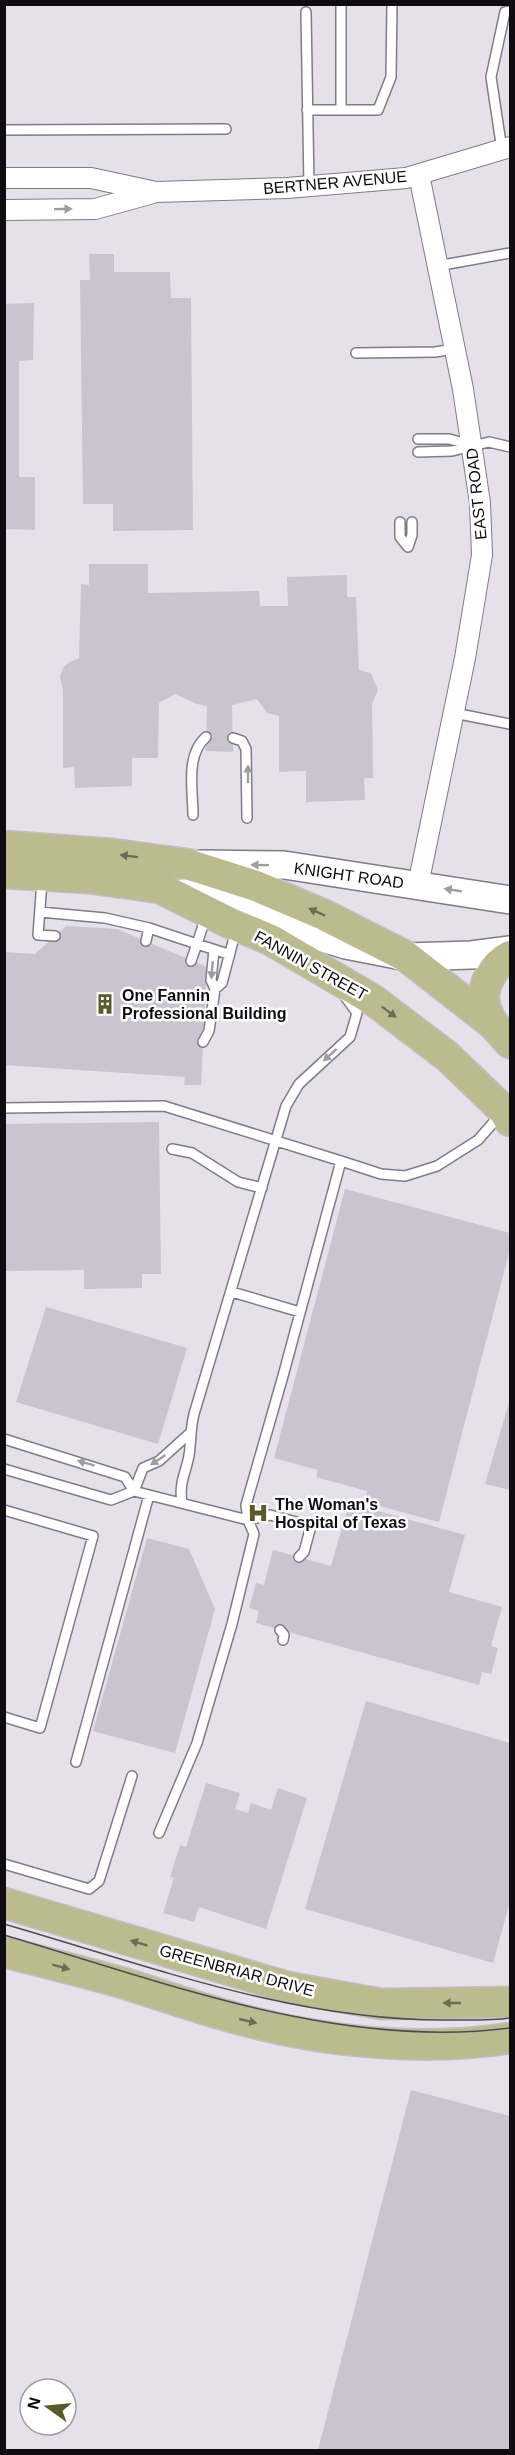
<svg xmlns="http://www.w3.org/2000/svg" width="515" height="2455" viewBox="0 0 515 2455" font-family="Arial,sans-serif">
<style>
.building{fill:#c9c4cf}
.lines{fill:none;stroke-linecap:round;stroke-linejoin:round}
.lane-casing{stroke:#807b85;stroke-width:12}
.street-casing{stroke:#807b85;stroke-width:22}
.secondary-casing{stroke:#807b85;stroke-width:30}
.primary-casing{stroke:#c0c0c1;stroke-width:33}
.lane{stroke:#fff;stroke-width:9}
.street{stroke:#fff;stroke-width:20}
.secondary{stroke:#fff;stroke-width:27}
.primary{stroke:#bbbb8f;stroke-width:30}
.tram{stroke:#4e4a50;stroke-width:1.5}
.oneway{fill:#9f9e9f}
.oneway2{fill:#6d6c56}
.labels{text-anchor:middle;stroke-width:5;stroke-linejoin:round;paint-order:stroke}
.street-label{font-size:16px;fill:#0e0c10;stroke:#fff}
.poi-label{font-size:16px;font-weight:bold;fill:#0e0c10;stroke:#fff;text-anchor:start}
</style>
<rect width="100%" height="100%" fill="#e6e0eb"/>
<!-- building -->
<path class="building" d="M89,254H114V272H170L171,298H191L193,530L113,531V504H83L80,280H90Z
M34,303L33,360L19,361V477H35V530L4,529V304Z
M89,564H148V593L259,591L260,606H288L287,577L347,575V597H356L359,670L371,673L378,690L372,704L373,778H364L365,800L306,802V771L279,772V716L267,713L257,699L232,705L233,752L206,751L207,706L197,704L175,694L159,703L158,758H132V786L75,788L74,767L63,768V690L60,677L63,668L68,663L79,658L81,584L89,585Z
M66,926L117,929L207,967L201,1085H184L185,1077L4,1065V952L35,954Z
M159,1122L161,1274H142V1288L84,1289V1270L5,1271V1124Z
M345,1189L510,1233V1249L439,1522L365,1502L367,1491L316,1477L318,1470L274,1458Z
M46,1307L187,1348L158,1444L16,1402Z
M510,1399V1490L485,1484Z
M349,1503L465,1535L449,1592L502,1607L491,1646L498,1648L491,1674L482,1672L479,1685L256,1623L259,1611L249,1608L256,1583L264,1585L273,1550L331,1566Z
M147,1538L189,1549L215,1609L175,1753L93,1731Z
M366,1701L510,1743V1902L493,1963L305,1909Z
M206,1783L240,1793L235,1809L248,1813L251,1803L271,1810L278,1788L307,1798L266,1929L199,1907L194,1922L163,1913L174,1878L170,1877L180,1845L186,1847Z
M411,2090L510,2116V2450H318Z"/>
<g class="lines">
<!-- lane casing -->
<g class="lane-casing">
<path id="lane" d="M306,12L309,187
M307,110H378L391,77L392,4
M341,110V4
M4,130L226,129
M502,150L491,77L505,12L510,11
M437,266L510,253
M356,353L435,352L454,349
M418,439H449L471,445
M418,452L452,451L489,442L510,447
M400,522V537L408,547
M408,547L412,535V522
M454,713L510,724
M233,738L242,741L246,749L247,818
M193,815C193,791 185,755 206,737
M42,881L38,935L55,936
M40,912L105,918L149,928L197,944L206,916
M146,941L149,928
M191,961L197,944L228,954
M215,989L222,983L236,930
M203,1042L209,1031L215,989L211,980L214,950
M4,1108L164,1106L341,1161
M172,1149L192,1153L238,1182L262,1188
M232,1292L300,1312
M4,1439L125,1477L134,1491
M4,1469L111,1500L134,1491L149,1495
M134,1491L143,1468L159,1461L190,1433
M182,1503C178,1479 189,1469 190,1447C191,1436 191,1426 194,1414L286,1106L299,1084L350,1037L357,1013L344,995
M4,1510L93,1536L40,1728L4,1717
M280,1630L284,1635L283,1640
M76,1762L149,1495L248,1520L270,1515L311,1526L304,1552L299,1557
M159,1833L197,1743L232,1624L254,1534L248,1520L246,1505L283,1376L341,1161L381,1174L405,1176L437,1166L478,1140L500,1115
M4,1864L89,1889L99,1881L132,1776"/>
</g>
<!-- street casing -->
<g class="street-casing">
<path id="street" d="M4,178H91L156,192L287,188L406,178L510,147
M4,210L95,209L153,193
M418,885L465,658L482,555L480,503L463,389L419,175"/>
</g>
<!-- secondary casing -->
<g class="secondary-casing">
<path id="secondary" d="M202,864L284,865L510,900
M183,893L237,905L304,932L346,945L407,957L471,955L510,950"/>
</g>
<!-- primary casing -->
<g class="primary-casing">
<path id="primary" d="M4,846L112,854L187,864L256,886L324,915L407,957L493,1024L510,1043
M4,873L88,878L160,888L228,922L271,940L373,1000L447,1056L504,1111L510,1121
M493,1024C490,1018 486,1012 485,1006C480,987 494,964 510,956
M4,1903L287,1987L381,2004L510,2002
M4,1952C44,1962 84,1972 123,1983C159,1994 195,2007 232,2017C320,2042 420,2052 510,2038"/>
</g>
<!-- lane -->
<use href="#lane" class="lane"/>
<!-- street -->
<use href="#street" class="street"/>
<!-- secondary -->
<use href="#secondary" class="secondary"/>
<!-- primary -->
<use href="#primary" class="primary"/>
<!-- tram -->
<path class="tram" d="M4,1924C149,1966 295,2021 447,2020C468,2020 490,2021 510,2018
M4,1935C167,1983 339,2050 510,2028"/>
</g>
<!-- one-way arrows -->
<defs><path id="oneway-solid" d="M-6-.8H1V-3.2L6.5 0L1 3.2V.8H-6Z" transform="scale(1.5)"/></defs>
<g class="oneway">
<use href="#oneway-solid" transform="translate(63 209) rotate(-1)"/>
<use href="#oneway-solid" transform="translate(248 774) rotate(-90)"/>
<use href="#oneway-solid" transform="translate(260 865) rotate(-179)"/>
<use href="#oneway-solid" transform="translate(453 890) rotate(-171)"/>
<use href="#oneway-solid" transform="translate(212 970) rotate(95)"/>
<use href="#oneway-solid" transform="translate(330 1055) rotate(138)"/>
<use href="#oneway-solid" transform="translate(158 1460) rotate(147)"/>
<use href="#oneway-solid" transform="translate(86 1463) rotate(-163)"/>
</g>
<g class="oneway2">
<use href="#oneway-solid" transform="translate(129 856) rotate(-173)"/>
<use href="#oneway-solid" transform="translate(317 912) rotate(-156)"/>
<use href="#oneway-solid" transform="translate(389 1012) rotate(37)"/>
<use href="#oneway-solid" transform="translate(139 1943) rotate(-163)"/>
<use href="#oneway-solid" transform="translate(61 1967) rotate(15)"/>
<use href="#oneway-solid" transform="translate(452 2003) rotate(180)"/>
<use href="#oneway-solid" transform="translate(248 2021) rotate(13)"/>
</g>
<!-- icons -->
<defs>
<g id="building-bare" transform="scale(1.62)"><path d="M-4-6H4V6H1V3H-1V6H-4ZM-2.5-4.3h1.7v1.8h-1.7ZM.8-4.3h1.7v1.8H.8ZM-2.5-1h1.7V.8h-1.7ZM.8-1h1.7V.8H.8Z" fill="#5b5a26" stroke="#fff" stroke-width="2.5" paint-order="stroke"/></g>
<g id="hospital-bare" transform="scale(1.62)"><path d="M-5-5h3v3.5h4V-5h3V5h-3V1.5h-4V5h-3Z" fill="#5b5a26" stroke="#fff" stroke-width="2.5" paint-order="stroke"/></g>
</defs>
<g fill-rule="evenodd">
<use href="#building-bare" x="105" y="1004"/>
<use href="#hospital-bare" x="258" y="1513"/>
</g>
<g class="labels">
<!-- street labels -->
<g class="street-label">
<text transform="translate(335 182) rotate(-5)" y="6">BERTNER AVENUE</text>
<text transform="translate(476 494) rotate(-96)" y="6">EAST ROAD</text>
<text transform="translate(349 875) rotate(8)" y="6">KNIGHT ROAD</text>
<text transform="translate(311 965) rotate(29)" y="6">FANNIN STREET</text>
<text transform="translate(237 1970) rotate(15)" y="6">GREENBRIAR DRIVE</text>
</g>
<!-- poi labels -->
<g class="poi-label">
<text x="122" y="1001">One Fannin<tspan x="122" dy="18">Professional Building</tspan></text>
<text x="275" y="1510">The Woman's<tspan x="275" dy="18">Hospital of Texas</tspan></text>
</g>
</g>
<!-- border -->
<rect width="515" height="2455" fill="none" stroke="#0e0c10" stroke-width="12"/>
<!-- north arrow -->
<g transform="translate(48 2407) rotate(285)"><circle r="28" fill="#ffffff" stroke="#9f9e9f" stroke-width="1.5"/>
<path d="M0-4.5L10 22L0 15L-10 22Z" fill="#5b5a26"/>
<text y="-9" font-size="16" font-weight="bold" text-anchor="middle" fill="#0e0c10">N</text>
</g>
</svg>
